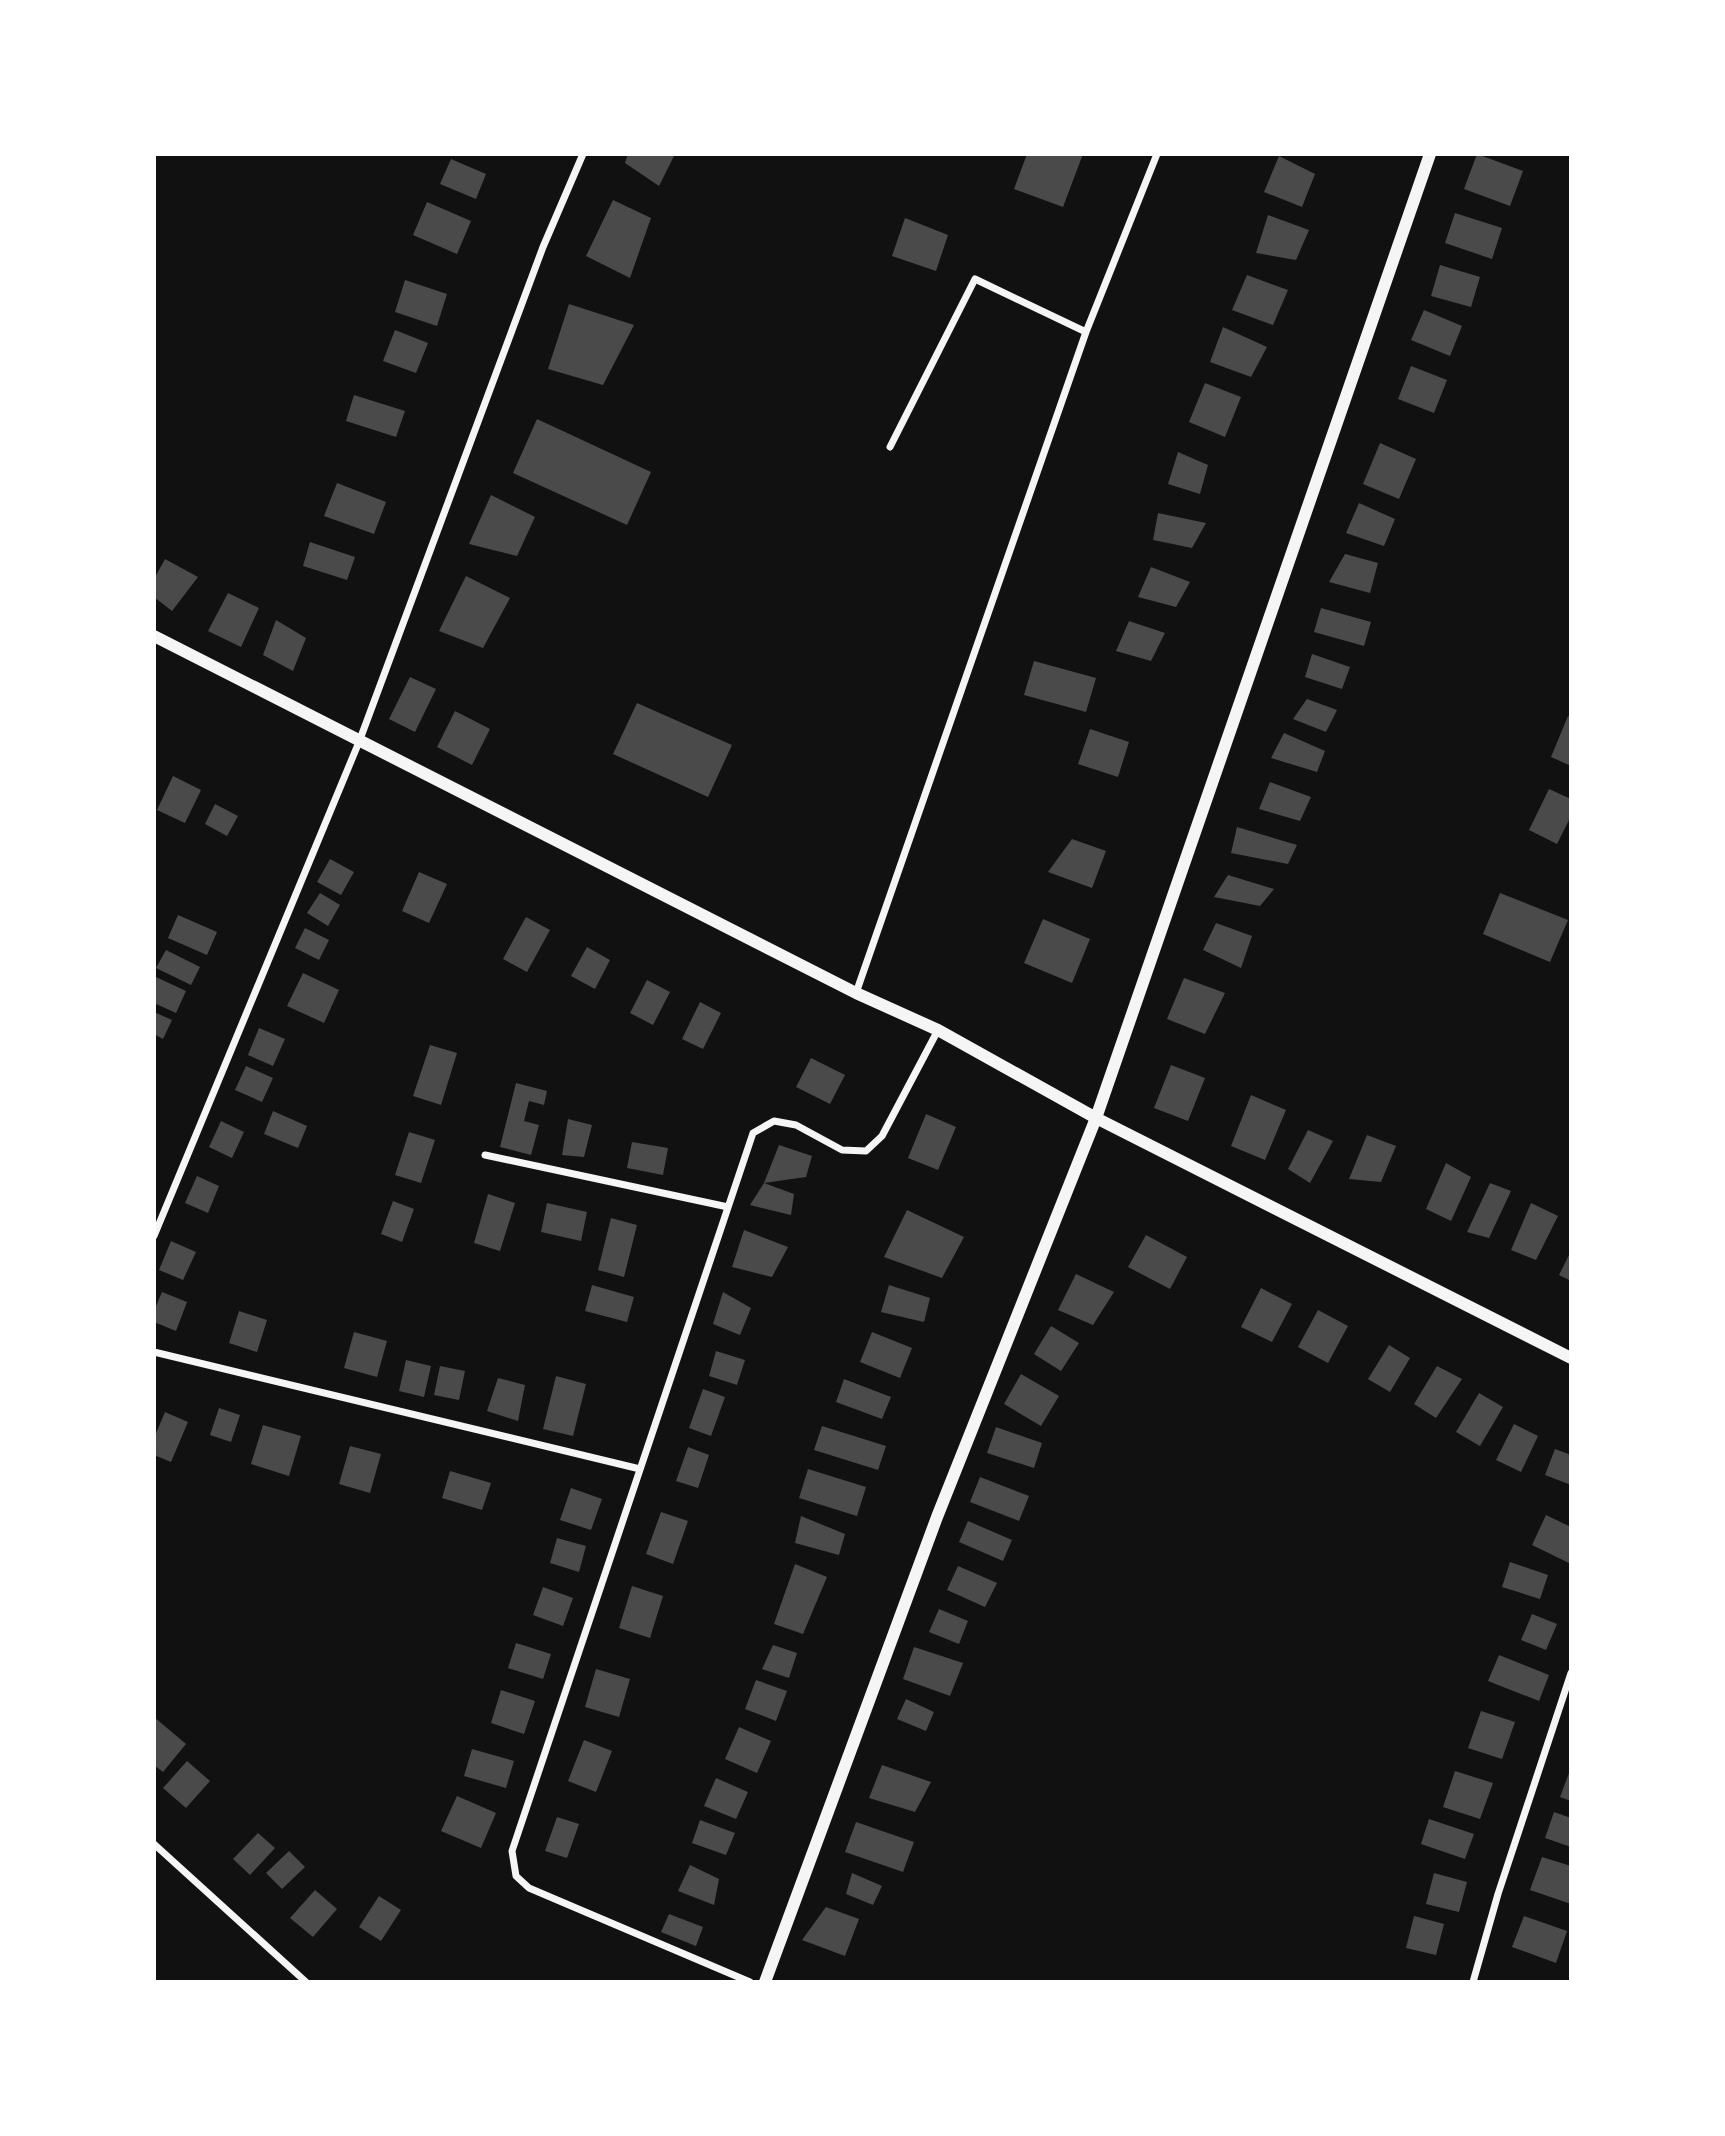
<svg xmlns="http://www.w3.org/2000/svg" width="1725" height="2136" viewBox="0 0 1725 2136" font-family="'Roboto Serif',serif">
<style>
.building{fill:#4a4a4a}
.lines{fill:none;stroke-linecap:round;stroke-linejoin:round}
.minor{stroke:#f5f5f5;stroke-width:7}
.tertiary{stroke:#f5f5f5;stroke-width:12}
</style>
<rect width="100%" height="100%" fill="#111"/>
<!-- building -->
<path class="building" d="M628,154H675L659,186L625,163Z
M1027,154H1083L1063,207L1014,189Z
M1477,154L1523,171L1510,206L1464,189Z
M1279,156L1315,174L1302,207L1264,192Z
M451,159L486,174L476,199L440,184Z
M613,200L651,218L630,278L586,256Z
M427,202L471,221L457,254L413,235Z
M1455,213L1502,228L1492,259L1445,243Z
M1268,215L1309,230L1296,260L1256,253Z
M905,218L948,235L936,271L892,256Z
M1440,265L1480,277L1471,307L1431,296Z
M1247,275L1288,290L1273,325L1232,310Z
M405,280L447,294L437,326L395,312Z
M569,304L634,325L603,385L548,369Z
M1424,310L1462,326L1450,356L1411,340Z
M1223,327L1267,347L1251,377L1210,362Z
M395,330L428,343L416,373L383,361Z
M1411,366L1447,380L1434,413L1398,399Z
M1205,383L1241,397L1225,437L1189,422Z
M354,395L405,411L396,437L346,421Z
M537,419L651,472L627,525L513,473Z
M1380,443L1416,459L1399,499L1363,484Z
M1178,452L1208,465L1200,494L1168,484Z
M337,483L386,502L374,534L324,516Z
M491,495L535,517L517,556L469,544Z
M1359,503L1395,519L1384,546L1346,533Z
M1158,513L1206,523L1192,548L1153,540Z
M310,542L355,557L347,580L303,566Z
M1345,554L1378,563L1370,593L1329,582Z
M165,559L198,577L172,611L154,597V579Z
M1151,567L1190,582L1176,607L1138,597Z
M466,576L510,598L483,648L439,631Z
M228,593L259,608L241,647L208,631Z
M1321,608L1371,622L1364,646L1314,632Z
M276,620L306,638L293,671L263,655Z
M1129,621L1165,633L1151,661L1116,651Z
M1312,654L1350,667L1342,689L1305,677Z
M1034,661L1096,678L1086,712L1024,695Z
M410,677L436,689L415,732L389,719Z
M1307,699L1337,710L1326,732L1293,719Z
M637,703L732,745L708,797L613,754Z
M455,711L490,729L472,765L437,747Z
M1568,716L1571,717V766L1551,757Z
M1090,729L1129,742L1118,777L1078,764Z
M1284,733L1325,751L1317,772L1271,758Z
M173,776L201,790L185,823L157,810Z
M1270,782L1311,797L1300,821L1259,809Z
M1549,789L1571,799V816L1557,844L1529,830Z
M215,804L238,816L227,836L205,824Z
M1237,827L1297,845L1288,864L1231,853Z
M1072,839L1106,851L1092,888L1048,872Z
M330,859L354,872L341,895L317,882Z
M419,872L447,884L429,923L402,911Z
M1228,875L1274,889L1260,906L1214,897Z
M320,893L340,905L328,926L307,913Z
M1500,893L1568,920L1550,962L1483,934Z
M178,915L217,932L207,955L168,938Z
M526,917L550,930L527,972L503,959Z
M1043,919L1090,939L1072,983L1024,963Z
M1216,923L1252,936L1241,968L1203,950Z
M305,928L329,940L319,960L295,948Z
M587,947L610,960L595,989L571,976Z
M166,950L200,967L191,985L156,968Z
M303,973L339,990L324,1023L287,1006Z
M156,977L186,991L176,1013L154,1003V983Z
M1184,978L1225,993L1205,1034L1167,1019Z
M647,980L670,992L653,1025L630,1013Z
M700,1002L721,1013L703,1049L682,1039Z
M154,1012L172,1020L163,1039L154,1034Z
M259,1028L285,1039L273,1066L248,1055Z
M430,1045L457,1053L441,1105L413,1096Z
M811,1058L845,1075L830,1104L796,1087Z
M1171,1065L1205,1078L1188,1121L1154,1108Z
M246,1066L273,1078L262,1102L235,1090Z
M516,1083L547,1091L544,1105L529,1101L524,1121L539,1125L531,1155L500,1147Z
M1251,1095L1286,1110L1265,1160L1231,1146Z
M273,1111L307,1126L298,1148L264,1134Z
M926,1114L956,1127L938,1170L908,1158Z
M568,1119L592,1125L584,1157L562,1155Z
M221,1121L244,1132L232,1158L209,1147Z
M1308,1130L1333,1141L1310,1183L1288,1169Z
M409,1132L435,1140L421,1183L395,1175Z
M1367,1135L1396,1146L1381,1182L1349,1179Z
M632,1142L668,1148L663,1175L627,1168Z
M779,1145L812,1156L806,1177L764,1183Z
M1446,1163L1471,1177L1451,1221L1426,1209Z
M197,1176L219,1186L208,1213L185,1203Z
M764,1183L794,1194L791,1215L750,1205Z
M1490,1183L1511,1191L1489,1238L1467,1232Z
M488,1194L515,1203L500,1251L474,1243Z
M393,1201L414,1209L402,1242L381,1234Z
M547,1203L587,1212L581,1241L541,1232Z
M1531,1203L1558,1216L1536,1260L1511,1250Z
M907,1210L964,1237L942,1278L884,1257Z
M611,1218L637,1225L624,1277L598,1270Z
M744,1230L788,1247L772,1277L732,1267Z
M1146,1235L1187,1257L1170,1289L1128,1267Z
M171,1241L196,1252L183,1280L159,1270Z
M1571,1251V1281L1559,1275Z
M1076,1274L1114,1292L1093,1325L1058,1310Z
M592,1285L634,1297L627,1322L585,1311Z
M889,1285L930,1298L924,1322L881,1312Z
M1261,1288L1292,1304L1272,1342L1241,1327Z
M162,1292L187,1302L176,1331L154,1322V1311Z
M723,1292L751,1308L740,1335L713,1324Z
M1318,1310L1348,1326L1328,1363L1298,1347Z
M239,1311L267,1320L257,1352L229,1343Z
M1051,1326L1079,1343L1061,1371L1034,1354Z
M354,1332L387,1341L377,1377L344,1368Z
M872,1332L912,1348L900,1378L860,1362Z
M1389,1345L1410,1358L1390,1392L1368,1379Z
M716,1351L745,1360L737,1385L709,1376Z
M406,1360L431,1366L424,1397L399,1391Z
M440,1366L465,1371L459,1400L434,1395Z
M1437,1366L1462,1379L1436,1418L1414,1404Z
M1021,1374L1059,1396L1041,1426L1004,1404Z
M556,1376L586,1384L573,1436L543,1429Z
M498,1378L525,1385L518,1421L487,1411Z
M844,1379L891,1397L882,1419L836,1402Z
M703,1389L725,1397L711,1436L689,1428Z
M1479,1393L1503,1407L1480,1446L1456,1432Z
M219,1408L240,1415L231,1442L210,1435Z
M165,1412L188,1422L171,1462L154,1455V1438Z
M1514,1424L1538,1436L1521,1472L1496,1460Z
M263,1425L301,1436L289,1476L251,1464Z
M822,1426L886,1446L878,1470L814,1450Z
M996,1427L1042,1443L1034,1468L987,1453Z
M350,1446L381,1454L370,1493L339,1484Z
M688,1447L709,1455L698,1488L676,1481Z
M1555,1449L1571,1455V1485L1545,1475Z
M808,1469L866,1487L857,1516L799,1498Z
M450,1471L491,1483L482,1510L442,1498Z
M980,1477L1029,1496L1019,1521L970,1502Z
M571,1488L602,1499L591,1530L560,1520Z
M661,1512L688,1521L673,1564L646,1554Z
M1546,1515L1571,1527V1559L1569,1563L1532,1545Z
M801,1516L845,1534L839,1555L795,1543Z
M968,1521L1012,1540L1003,1561L959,1542Z
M557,1538L586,1546L579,1572L550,1563Z
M1510,1562L1548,1575L1540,1599L1502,1587Z
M795,1564L827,1577L803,1634L774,1624Z
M958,1566L997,1583L985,1607L947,1590Z
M632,1586L663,1596L650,1638L619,1628Z
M543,1587L573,1598L563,1626L533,1615Z
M939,1609L968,1621L959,1644L929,1632Z
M1532,1614L1557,1624L1546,1650L1521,1640Z
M516,1643L551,1654L543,1679L508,1668Z
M773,1645L797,1653L789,1678L762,1669Z
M914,1647L963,1663L950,1696L903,1679Z
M1499,1655L1549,1675L1539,1701L1488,1681Z
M596,1669L630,1679L619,1717L585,1707Z
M756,1680L787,1691L776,1721L745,1709Z
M501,1690L535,1701L524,1734L491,1723Z
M906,1699L934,1712L926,1731L897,1719Z
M1481,1711L1515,1722L1502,1759L1468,1748Z
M154,1717L186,1744L163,1772L154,1765Z
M739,1727L771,1741L757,1773L725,1759Z
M584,1740L612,1751L596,1792L568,1781Z
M472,1749L514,1761L506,1788L464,1776Z
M187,1761L210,1781L186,1808L163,1788Z
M882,1765L931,1782L915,1812L869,1798Z
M1455,1771L1493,1783L1480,1819L1443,1807Z
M1569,1773L1571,1774V1801L1560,1797Z
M716,1778L748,1792L736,1819L704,1806Z
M457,1796L496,1813L481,1848L441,1831Z
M1554,1812L1571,1818V1847L1545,1838Z
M557,1817L579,1824L567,1858L545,1851Z
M1429,1819L1474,1834L1465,1859L1421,1844Z
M700,1820L735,1833L726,1855L692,1843Z
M856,1822L914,1842L903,1872L845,1852Z
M258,1833L275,1848L250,1875L233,1859Z
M289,1851L305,1867L282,1889L266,1873Z
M1542,1857L1571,1866V1904L1530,1890Z
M690,1865L719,1879L714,1905L678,1891Z
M852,1873L882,1886L873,1905L846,1894Z
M1434,1873L1467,1882L1459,1912L1426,1904Z
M315,1890L337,1909L313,1937L290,1918Z
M379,1896L401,1910L381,1941L359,1927Z
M826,1907L859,1919L845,1956L802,1940Z
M669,1914L703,1927L696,1946L661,1932Z
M1414,1916L1444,1924L1436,1955L1406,1948Z
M1524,1916L1567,1931L1556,1963L1512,1947Z"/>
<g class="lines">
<!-- minor -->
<path class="minor" d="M890,447L975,279L1086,332
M856,993L1086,332L1157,154
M485,1155L728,1207
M154,1236L359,742L543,247L583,154
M154,1352L640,1469
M154,1844L306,1982
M750,1982L529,1888L516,1876L512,1851L753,1133L774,1121L796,1125L842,1150L866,1151L882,1136L938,1030
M1473,1982L1498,1894L1571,1673"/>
<!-- tertiary -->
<path class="tertiary" d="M154,636L856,993L938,1030L1096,1118L1571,1358
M765,1982L937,1517L1096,1118L1430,154"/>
</g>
<!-- border -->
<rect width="1725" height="2136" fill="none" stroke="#ffffff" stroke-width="312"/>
</svg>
